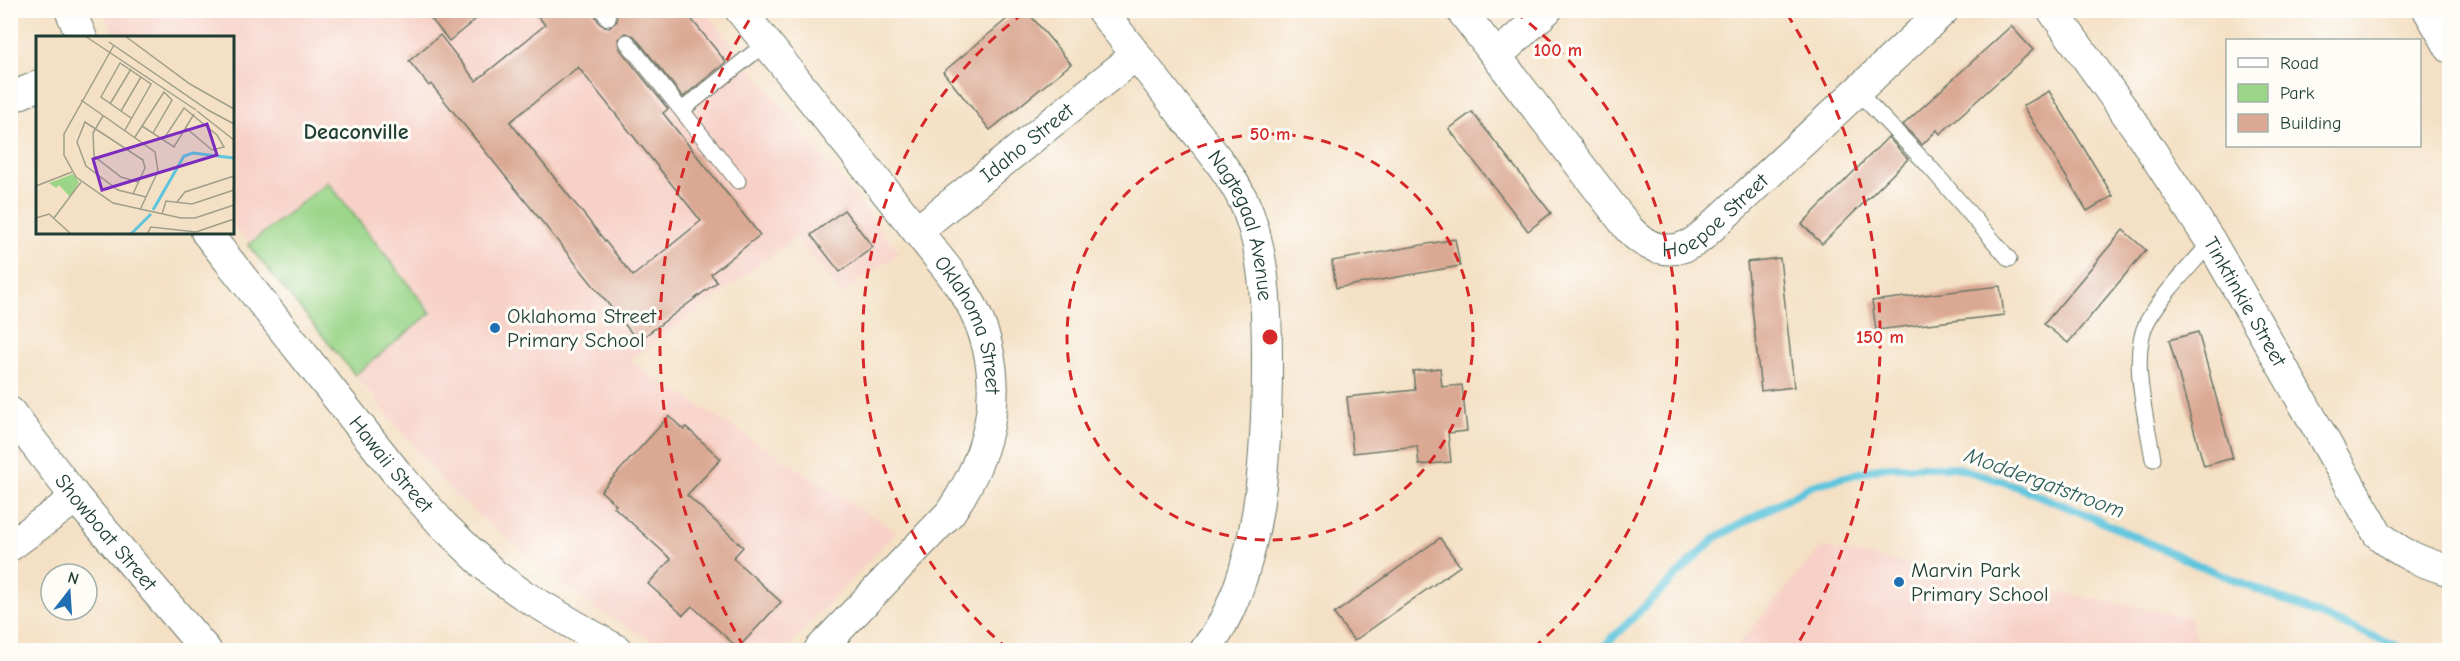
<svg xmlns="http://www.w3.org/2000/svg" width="2460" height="661" viewBox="0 0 2460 661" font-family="'Comic Neue',sans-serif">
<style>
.built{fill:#f7d1c7}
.green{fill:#9ad588;stroke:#5c895e;stroke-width:1.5}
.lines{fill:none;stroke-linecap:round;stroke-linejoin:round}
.stream{stroke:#5fc5dd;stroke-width:8}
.building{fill:#daa893;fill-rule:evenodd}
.service-casing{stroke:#6a7666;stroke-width:17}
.minor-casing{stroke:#6a7666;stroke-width:32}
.service{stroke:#fff;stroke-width:15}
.minor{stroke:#fff;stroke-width:30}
.ring{fill:none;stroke:#d62828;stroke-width:3;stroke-dasharray:10 8}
.poi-dot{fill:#1f6fb2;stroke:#fdfcf7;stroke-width:2}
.labels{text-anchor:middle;stroke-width:6;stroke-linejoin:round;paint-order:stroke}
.street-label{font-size:21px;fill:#1f3d34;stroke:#fdfcf7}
.poi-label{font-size:21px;fill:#1f3d34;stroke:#fdfcf7;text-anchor:start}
.neighbourhood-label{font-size:22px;font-weight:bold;fill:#1f3d34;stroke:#fdfcf7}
.water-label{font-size:22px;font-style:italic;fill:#2f5f5e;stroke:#fdfcf7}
.inset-river{fill:none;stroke:#5fc5dd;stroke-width:3}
.inset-road{fill:none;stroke:#9f9f8a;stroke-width:1.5}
.view{fill:#7b2cbf;fill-opacity:0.15;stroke:#7b2cbf;stroke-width:3}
.inset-edge{fill:none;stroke:#1f3d34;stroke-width:3}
.centre{fill:#d62828;stroke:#fdfcf7;stroke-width:3}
.ring-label{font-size:18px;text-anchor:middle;font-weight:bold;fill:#d62828;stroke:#fdfcf7;stroke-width:6;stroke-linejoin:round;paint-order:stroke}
</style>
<rect width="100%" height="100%" fill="#fdfcf7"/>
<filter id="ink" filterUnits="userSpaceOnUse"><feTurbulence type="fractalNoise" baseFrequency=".0167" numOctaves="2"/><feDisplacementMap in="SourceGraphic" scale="12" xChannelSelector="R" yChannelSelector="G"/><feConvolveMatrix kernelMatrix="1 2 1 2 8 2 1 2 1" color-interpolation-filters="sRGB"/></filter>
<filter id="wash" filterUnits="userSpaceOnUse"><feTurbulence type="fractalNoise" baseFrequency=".008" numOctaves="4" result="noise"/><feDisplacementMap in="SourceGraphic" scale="24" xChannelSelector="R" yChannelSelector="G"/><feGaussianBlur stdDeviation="1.35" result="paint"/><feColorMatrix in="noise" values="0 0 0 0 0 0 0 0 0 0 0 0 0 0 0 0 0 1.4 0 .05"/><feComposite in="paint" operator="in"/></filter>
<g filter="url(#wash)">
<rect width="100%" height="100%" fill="#f4e0c4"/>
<!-- built -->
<path class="built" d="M102,11H705L899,252L842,295L796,238L630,361L896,532L785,650H669L595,609L452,493L233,225L232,38L115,37Z
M1821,547L2191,617L2199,650H1736V647Z"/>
<!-- green -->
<path class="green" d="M328,182L431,313L355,375L248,245Z"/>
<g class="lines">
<!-- stream -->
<path class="stream" d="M1600,650L1715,538L1811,486L1882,467H1955L2010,484L2080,512L2196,564L2406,650"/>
</g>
<g id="blocks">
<!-- building -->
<path class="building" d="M424,10H487L449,41Z
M533,10H592L600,24L609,28L617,21L615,10H684L726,62L683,97L634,36L625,33L618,39L619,48L668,109L663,113L760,235L711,274L717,282L638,341L431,84L429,86L409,61L440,35L476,81L545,25ZM578,67L701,221L633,276L510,122Z
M1018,10H1026L1071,64L990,130L943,72Z
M2011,26L2033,50L1940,134L1937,130L1922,145L1903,125Z
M2049,91L2113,196L2087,211L2023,106Z
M1472,112L1551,213L1528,231L1449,129Z
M1888,137L1908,159L1822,244L1802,224Z
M844,210L873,247L840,272L811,235Z
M2123,230L2146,250L2068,343L2044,324Z
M1455,239L1460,266L1336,288L1332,261Z
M1780,258L1794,387L1761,391L1747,262Z
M2000,286L2004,315L1876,330L1872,301Z
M2198,332L2233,458L2204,466L2169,340Z
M1440,368L1442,387L1462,385L1467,431L1448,433L1451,462L1419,465L1417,446L1353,453L1347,397L1415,390L1413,371Z
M669,416L684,430L686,427L721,459L687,495L743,547L733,558L781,602L738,648L692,606L683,615L648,584L671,559L614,507L616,505L601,491Z
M1440,538L1460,566L1354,641L1334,614Z"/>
</g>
</g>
<g filter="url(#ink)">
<use href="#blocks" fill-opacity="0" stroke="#6a7666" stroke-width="1.5"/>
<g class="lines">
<!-- service casing -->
<g class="service-casing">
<path id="service" d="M602,10L608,18
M627,42L738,181
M1857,91L1928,165L2009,259
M682,110L766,43
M2153,459C2147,421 2129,356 2147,322C2163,293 2190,267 2211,242"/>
</g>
<!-- minor casing -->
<g class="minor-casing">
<g id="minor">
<path d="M70,10L82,38"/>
<path id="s1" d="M740,10L949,271C958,284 968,296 974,310C1008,381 993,450 950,513L819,650"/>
<path id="s2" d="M1101,10C1130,47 1159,84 1188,122C1208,147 1229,171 1243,200C1265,247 1267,310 1267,361C1267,450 1262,578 1205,650"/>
<path id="s3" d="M1461,10L1629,229C1649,251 1675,257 1700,238L1944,10"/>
<path id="s4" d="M2052,10L2138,130L2211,242L2378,534C2400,554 2422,562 2450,571"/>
<path d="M2428,10L2450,48"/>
<path d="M1497,56L1547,10"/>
<path d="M10,98L38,86"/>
<path id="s5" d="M917,231L1136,55"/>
<path id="s6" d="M206,232L396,472L443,525L495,575L525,596L617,650"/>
<path id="s7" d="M10,412L76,498L206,650"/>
<path d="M10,546L76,498"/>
</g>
</g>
<!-- service -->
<use href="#service" class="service"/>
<!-- minor -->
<use href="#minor" class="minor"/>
</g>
</g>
<!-- distance rings -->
<g class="ring">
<circle cx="1270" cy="337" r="203"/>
<path d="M1008 649A407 407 0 0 1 1025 12M1515 12A407 407 0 0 1 1532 649"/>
<path d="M744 647A610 610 0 0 1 753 14M1787 14A610 610 0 0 1 1796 647"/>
</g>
<!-- markers -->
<g class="poi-dot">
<circle cx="495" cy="328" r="6"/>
<circle cx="1899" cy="582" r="6"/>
</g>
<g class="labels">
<!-- street labels -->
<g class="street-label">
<text dy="7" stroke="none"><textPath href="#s5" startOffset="141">Idaho Street</textPath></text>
<text dy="7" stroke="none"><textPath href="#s3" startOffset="380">Hoepoe Street</textPath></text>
<text dy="7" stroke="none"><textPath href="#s2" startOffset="261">Nagtegaal Avenue</textPath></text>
<text dy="7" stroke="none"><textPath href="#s4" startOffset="350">Tinktinkie Street</textPath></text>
<text dy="7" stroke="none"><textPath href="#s1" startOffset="393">Oklahoma Street</textPath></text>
<text dy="7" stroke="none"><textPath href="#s6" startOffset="297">Hawaii Street</textPath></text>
<text dy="7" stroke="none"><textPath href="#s7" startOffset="154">Showboat Street</textPath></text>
</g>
<!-- poi labels -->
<g class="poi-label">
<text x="507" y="323">Oklahoma Street<tspan x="507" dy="24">Primary School</tspan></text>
<text x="1911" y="577">Marvin Park<tspan x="1911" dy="24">Primary School</tspan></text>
</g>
<!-- neighbourhood labels -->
<g class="neighbourhood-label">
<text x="356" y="139">Deaconville</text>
</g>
<!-- water labels -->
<g class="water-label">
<text transform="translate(2045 482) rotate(20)" y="8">Moddergatstroom</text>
</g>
</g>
<!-- overview -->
<g transform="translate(36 36)">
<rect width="198" height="198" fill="#f4e0c4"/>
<path d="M37,138L43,146L34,161L23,149L20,152L13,147Z" fill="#9ad588"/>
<path class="inset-river" d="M117,174L148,120L157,117L198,122M95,198L115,178"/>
<path class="inset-road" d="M49,0L160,74M89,0L154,48L198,73M73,6L172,74L198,88M78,9L28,98V119L40,141L77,167L145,182H159L198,169M45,64L119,116L122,135L104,174M74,68L95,33M85,75L105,41M161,75L198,104M67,80L57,97L58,120L85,141L102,146M106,90L138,111L158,78M89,94L115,48L84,27L65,61L95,82M99,101L128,56L136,64L117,97M127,104L148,72L181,99L188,111L176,114L150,92M0,150L36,136M97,158L109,132L107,124L49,86L41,106L50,130L82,154L110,161M141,166L149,156L198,140M126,178L130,165L156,168L198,154M0,182L13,178L35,198M18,182L45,146M111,198L115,191L160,196L198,183"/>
<path class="view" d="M171,88L181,119L66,154L57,123Z"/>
<rect width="198" height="198" class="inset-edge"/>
</g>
<circle cx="1270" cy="337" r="9" class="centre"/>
<g class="ring-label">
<text x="1558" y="56">100 m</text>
<text x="1270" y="140">50 m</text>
<text x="1880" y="343">150 m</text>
</g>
<!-- margin -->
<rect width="2460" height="661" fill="none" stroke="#fdfcf7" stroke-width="36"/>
<!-- legend -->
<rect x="2226" y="39" width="195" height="108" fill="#fdfcf7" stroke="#a4b0a9" stroke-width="1.5"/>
<rect x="2238" y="58" width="30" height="9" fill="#ffffff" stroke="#a4b0a9" stroke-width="1.5"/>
<text x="2280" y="69" font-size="18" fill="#1f3d34">Road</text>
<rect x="2238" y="84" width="30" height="18" fill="#9ad588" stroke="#a4b0a9" stroke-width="1.5"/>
<text x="2280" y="99" font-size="18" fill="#1f3d34">Park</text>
<rect x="2238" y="114" width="30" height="18" fill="#daa893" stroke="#a4b0a9" stroke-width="1.5"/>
<text x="2280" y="129" font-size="18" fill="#1f3d34">Building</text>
<!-- north arrow -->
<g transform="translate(69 592) rotate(17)"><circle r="28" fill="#fdfcf7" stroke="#a4b0a9" stroke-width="1.5"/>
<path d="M0-4.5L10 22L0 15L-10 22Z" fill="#1f6fb2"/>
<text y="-9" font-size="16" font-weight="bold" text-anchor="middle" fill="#1f3d34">N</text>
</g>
</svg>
